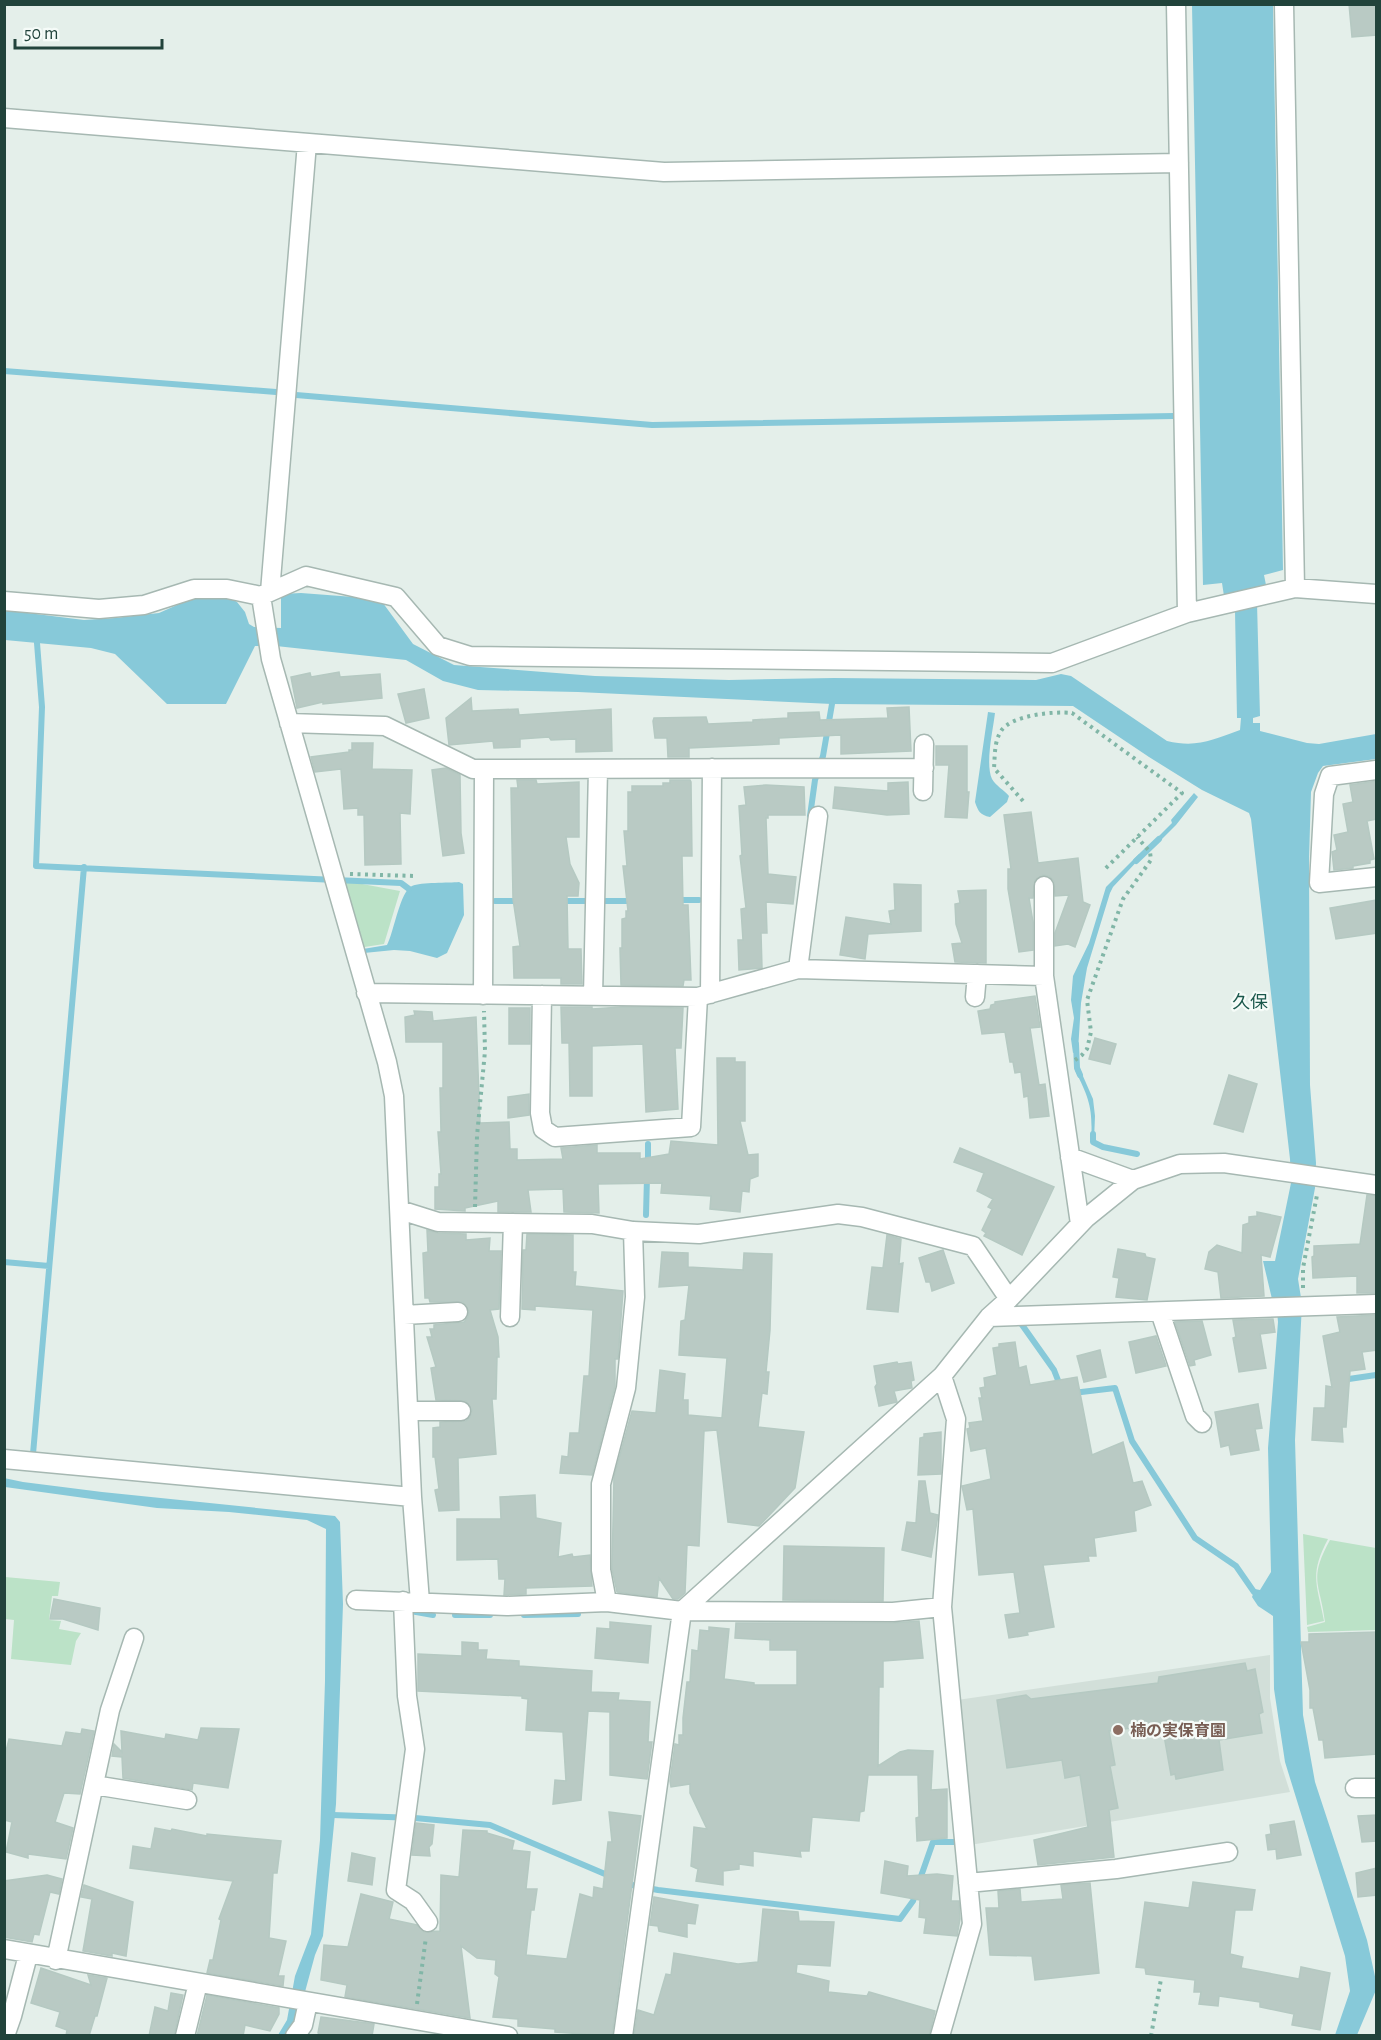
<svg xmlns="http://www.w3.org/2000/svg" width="1381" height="2040" viewBox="0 0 1381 2040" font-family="'Alegreya Sans','Noto Sans JP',sans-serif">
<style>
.built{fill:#d2dfd9}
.green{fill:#bbe2c7}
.water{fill:#87c9d9}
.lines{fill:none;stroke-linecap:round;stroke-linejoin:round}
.stream{stroke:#87c9d9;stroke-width:6}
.building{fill:#b9cac4;stroke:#b5c9c2;stroke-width:1.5}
.minor-casing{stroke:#a6b8b2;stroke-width:21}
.path{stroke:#81b6a7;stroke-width:4;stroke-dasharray:3 4.5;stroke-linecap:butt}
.minor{stroke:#fff;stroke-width:18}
.education-dot{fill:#8d6e63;stroke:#f5fbf8;stroke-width:2}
.labels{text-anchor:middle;stroke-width:4.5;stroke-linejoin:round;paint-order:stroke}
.education-label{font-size:16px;font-weight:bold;fill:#785e54;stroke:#f5fbf8;text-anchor:start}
.neighbourhood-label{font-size:18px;fill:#1a574b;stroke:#f5fbf8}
</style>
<rect width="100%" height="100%" fill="#e4efea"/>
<!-- built -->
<path class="built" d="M1270,1655V1698L1280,1761L1290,1792L970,1845L957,1700Z"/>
<!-- green -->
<path class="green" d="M346,881L400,891L384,944L358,948L340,883Z
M1303,1534L1328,1539C1309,1575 1317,1584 1324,1621L1307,1625Z
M1330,1540L1376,1548V1630L1308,1632L1307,1627L1325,1622C1320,1582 1308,1580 1330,1540Z
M5,1577L60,1582L58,1596H52L49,1620L61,1621L59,1629L81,1633L76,1641L71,1665L11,1659L14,1620L5,1619Z"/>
<!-- water -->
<path class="water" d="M1192,5H1273L1283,570L1264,575L1266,585L1257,603L1260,716L1253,718V723H1260V731L1307,743L1319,744L1376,734V759L1323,766L1318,773L1311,792L1309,860L1310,1085L1316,1163L1315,1188L1298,1279L1302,1304L1295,1440L1303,1715L1315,1782L1367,1940L1376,1981V1990L1357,2035H1335L1350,1991L1345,1956L1285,1762L1274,1689L1273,1616L1258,1606L1252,1597L1255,1589L1260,1590L1271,1572L1268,1448L1278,1322L1276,1301L1272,1299L1263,1261H1275L1291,1183L1290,1159L1251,819L1249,813L1202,790L1149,757L1073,706L832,704L578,692L478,690L443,681L406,660L276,646H255L226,704H167L115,654L91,648L5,640L4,610L84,620L115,618L159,613L195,597L224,594L237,602L245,612L249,624L254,627L281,628V594L301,593L380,599L413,644L454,665L595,676L729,680L834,678L1036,680L1061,674L1071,676L1167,741C1197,748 1212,740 1240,730L1241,718H1237L1235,611L1224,596L1222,583L1203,585Z
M988,712L995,713C993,730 985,764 992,779C996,786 1004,790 1009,796L1007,802L990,817C980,815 978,811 975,802Z
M1194,793L1198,797L1176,825L1156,845L1153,842L1172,823L1171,820Z
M1139,854L1142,856L1113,887L1110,893L1087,968L1081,1003L1078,1051L1073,1053L1071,1039L1074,1018L1071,1000L1073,976L1089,943L1106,887Z
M459,882L463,884L464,915L447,953L437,958L410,951L394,950L364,953L363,949L387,945C394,932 400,891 412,886C421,882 449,883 459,882Z
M1079,1067L1093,1099L1095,1116L1094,1141L1091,1143C1093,1109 1090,1100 1075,1070V1069Z
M4,1478L23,1482L102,1492L335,1516L340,1522L343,1604L336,1804L323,1936L315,1955L296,2025L308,2035H278L287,2020L295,1976L311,1934L320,1840L325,1681L326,1529L307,1520L229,1512L157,1508L5,1487Z"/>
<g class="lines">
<!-- stream -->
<path class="stream" d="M4,371L276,392
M296,395L652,425L1174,416
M37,643L42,707L36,866L401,883L409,889
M810,816L815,780L823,756L832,704
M1136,861L1159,839
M675,900H699
M495,901H521
M561,901H635
M1076,1044L1077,1068L1080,1075
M1093,1134V1142L1103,1147L1137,1154
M648,1164V1144
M646,1215L647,1177
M4,1262L49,1266
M1020,1322L1054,1370L1061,1388
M1342,1380L1376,1375
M1073,1393L1115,1388L1132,1441L1195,1538L1236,1566L1254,1592
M33,1454L84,867
M405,1610L433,1615
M455,1615H490
M524,1615L578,1614
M333,1815L415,1818L490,1825L612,1877
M919,1882L933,1842H956
M627,1884L658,1890L900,1919L913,1901L916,1892"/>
</g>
<!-- building -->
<path class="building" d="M1349,4H1377V35L1352,37Z
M339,672L340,677L380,674L382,698L323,704V702L297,708L291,677L310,673L311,677Z
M424,689L429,718L406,723L398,694Z
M471,698L472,711L518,709L519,715L611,709L612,751L576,752V739L551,740L549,737L520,739V747L494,748L493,741L449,745L446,718Z
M909,707L911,751L841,754V735L779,738V744L689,748V757H668L667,738H655L653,721L654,718L706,717L708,724L753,722V720L788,718V713L819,712L820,720L888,718L887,708Z
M352,743H373L372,769L412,770L410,814L400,813L401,864L365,865L364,815H358V808L344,809L341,769L315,772L311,757L349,752V750H352Z
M936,746H967V792H969L967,818L945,817L949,765H936Z
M446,768L460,775L461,833L464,853L443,856L432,770Z
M517,780H536L537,784L579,782V837H566L570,864L579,883L578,896H567L568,949H581L582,984H561V978H514L513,947L520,946L513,899L511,788H518Z
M670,780H690L691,782L692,856H682L683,905H688L691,980H684L683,986L621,985L620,948H622V919L626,918V911H628L623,866H627L624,831H628V792H632V786H663V783H670Z
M1377,781V819L1367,821L1374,859L1370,860V863L1353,866V868L1334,870L1332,852L1337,850L1334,835L1348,832L1343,804L1353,802L1350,785Z
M908,782L909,814L887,815L833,808L835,787L888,791V783Z
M766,785L804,787L805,815H768V818H766L768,874L796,877L793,904L766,902L767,933H761L762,968L739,970L738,940H743L741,909L746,908L740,856L742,855L739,806L746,805L744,787Z
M1031,812L1038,863L1078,858L1083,902L1090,905L1075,947L1068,944L1055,946V933L1069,895L1055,896L1054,881L1049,876L1043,875L1035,880L1033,898H1029L1033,922V950L1019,952L1008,889V869H1011L1004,815Z
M894,884L921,885V931L868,934L865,959L840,955L846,917L891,924L889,911L895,910Z
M986,890V963L955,962L952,944L962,943L956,924L955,904L960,903L958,891Z
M1377,900V933L1336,939L1330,908Z
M1035,996L1040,1027L1030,1028L1039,1085L1045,1084L1049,1116L1030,1118L1028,1096L1024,1097L1021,1072L1015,1073L1013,1062H1010L1005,1032L982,1034L978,1011L990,1009L991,1005L995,1004V1002Z
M561,1007H592V1009L622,1007L683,1008L681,1048H675L678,1109L646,1112L643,1044L592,1046V1096H570L569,1043H562Z
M509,1008H530V1044H509Z
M414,1011L432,1012L433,1021L476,1017L480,1123L509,1122L510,1149H517V1160L563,1159L561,1148L597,1145V1153H640V1159L669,1154L671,1141L718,1145L717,1058H735V1062H745V1121H740L748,1155L758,1154V1176L750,1179L749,1192L742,1191L740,1212L710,1209L711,1196L661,1193L662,1183L598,1184L599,1213L564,1212L563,1189L528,1190L531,1212H498V1201L465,1208V1211L435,1209V1187H439V1174H441L438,1132H441L440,1088H443V1042H406L405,1017L415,1015Z
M1095,1038L1116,1044L1110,1064L1089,1059Z
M1229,1075L1257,1084L1243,1132L1214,1124Z
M529,1094V1115L508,1118V1097Z
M960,1148L1054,1187L1022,1255L984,1236L986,1233L982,1230L992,1209L988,1207L993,1199L977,1191L984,1173L954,1162Z
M1367,1195L1377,1196V1293H1357V1276L1313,1278L1312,1257L1314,1256V1246L1360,1244Z
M1257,1212L1281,1217L1270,1257L1261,1255L1264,1296L1221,1298L1218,1272L1205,1269L1209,1252L1217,1245L1242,1253L1243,1225L1249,1223V1217L1257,1216Z
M427,1230L438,1233L466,1234V1240L490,1238L489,1251H501L499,1309L490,1310L498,1337L499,1357H497L496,1399H492L496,1454L458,1458L459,1510L439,1511L435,1490L439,1489L435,1457H433V1428L440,1427V1422L466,1421L470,1417L472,1410L466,1401L436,1400L431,1368L436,1367L427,1337H432L430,1329H434V1325L464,1322L468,1317L469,1311L463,1302H430L429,1298H425L423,1253L428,1252Z
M527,1234L573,1235V1272H576L575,1286L623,1291L618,1359H615V1386L592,1475L560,1473L562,1456L568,1457L570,1433H579L584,1376H589L593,1310L535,1306V1310L522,1309L523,1250H526Z
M887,1235L901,1239L899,1264L903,1263L898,1312L867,1309L872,1267L883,1268Z
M1118,1249L1145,1254L1146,1257L1155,1259L1147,1300L1116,1297L1119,1278L1113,1277Z
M943,1250L954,1283L932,1291L930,1282H926L919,1258Z
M662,1252L688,1253V1267L743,1270L744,1253L772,1254L770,1330L766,1372H769L767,1394L762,1393L758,1427L804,1432L795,1488L759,1526L728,1522L717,1430L704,1431L699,1546L687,1545L685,1593L678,1599H673L659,1578L657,1597L617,1592L612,1569L614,1477L632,1411L656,1413L660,1370L685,1374L683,1400H688V1415L722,1418L727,1358L679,1355L681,1321L685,1320L689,1285L659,1287Z
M1377,1315V1350L1362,1352L1365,1369L1350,1371L1346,1427H1342L1343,1442L1312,1440L1314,1408H1325L1326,1386L1332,1387L1323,1336L1340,1332L1337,1317Z
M1273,1319L1275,1332L1260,1334L1266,1368L1239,1372L1233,1338L1236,1337L1233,1320Z
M1202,1321L1211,1355L1194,1360L1195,1365L1190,1366L1175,1322Z
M1156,1336L1166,1366L1136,1373L1129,1342Z
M1015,1342L1019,1368L1026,1366L1030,1385L1077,1377L1092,1455L1123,1442L1133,1483L1142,1481L1151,1505L1134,1511L1136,1531L1094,1538L1096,1556H1088L1089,1561L1043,1565L1054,1627L1027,1632L1028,1635L1009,1638L1005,1615L1020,1613L1014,1572L979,1575L973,1509L967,1510L962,1486L991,1479L986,1448L971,1451L967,1429L970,1428L969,1423L983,1421L979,1398H982L980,1388L985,1387L984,1378L997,1375L993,1348L999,1347V1344Z
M1100,1350L1106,1377L1084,1382L1077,1356Z
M897,1362L898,1364L911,1362L914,1380L911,1381L912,1388L894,1391L897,1402L879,1406L875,1387L877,1384L874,1366Z
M1258,1404L1262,1428L1255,1429L1259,1450L1231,1455L1229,1445L1221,1447L1215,1412Z
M941,1432V1474L918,1475L920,1438L924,1437V1434Z
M919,1481H925L930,1513L938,1515L931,1557L902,1550L907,1522L916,1523Z
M535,1495L536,1518L561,1523L558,1557L572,1554L573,1557L590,1555L592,1586L526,1588V1594L504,1595L505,1579H499L498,1559L457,1560V1519H501L500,1497Z
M784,1546L884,1548L883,1601L783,1600Z
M54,1599L100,1608L98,1630L63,1619H50Z
M919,1621L923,1658L883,1661V1687H879L878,1766L900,1752L908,1750L933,1751L931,1790L947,1789V1838L917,1841L916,1818L919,1817L918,1775H868L864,1811L860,1812L859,1821L812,1817L809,1851H800L801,1857L753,1851V1866L739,1864V1869L723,1871V1885L696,1881L698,1869L691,1866L694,1827L707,1829L690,1793V1784L671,1787L670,1781L675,1744L679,1745V1735H683V1718L687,1682H690L692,1650L698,1651L700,1630L709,1631V1627L729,1629L724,1679L754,1683V1685H797V1650H770V1640L735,1638L736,1623H893Z
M610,1622L651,1626L648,1663L595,1658L597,1628L610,1629Z
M1377,1632V1754L1325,1758L1323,1740H1319L1313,1708H1310V1690L1301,1642H1309V1634Z
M462,1642L478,1643V1650H487L486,1659L519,1661V1666L592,1671L591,1692L619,1693L618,1700L650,1702L648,1742H652L647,1779L610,1775V1712L588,1711L581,1800L553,1804L555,1780L566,1781L563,1732L526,1730L528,1699L522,1698V1696L418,1691V1654L462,1656Z
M1245,1663L1247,1671L1255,1669L1263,1712L1259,1714L1262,1733L1219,1740L1223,1770L1176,1779L1175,1774L1171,1775L1162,1724L1109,1731L1115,1765L1110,1766L1118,1808L1109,1810L1114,1857L1038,1865L1034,1840L1088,1827L1080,1775L1065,1778L1062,1760L1007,1768L997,1700L1026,1695L1031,1699L1158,1683L1159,1677Z
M201,1728L239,1729L228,1788L193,1783L192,1790L123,1778L122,1757L112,1756L114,1744L122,1752L121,1731L165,1739L166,1734L198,1740Z
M82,1729L94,1731L80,1794L64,1793L55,1822L73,1828L66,1859L28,1854V1858L6,1852L12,1822L4,1820V1759L9,1739L62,1746L66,1732L81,1734Z
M609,1812L641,1816L612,2036L555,2032V2029L518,2026V2019L493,2017L499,1977L495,1974L496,1960L477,1958L461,1946L470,2018L345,1997L347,1985L321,1980L324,1945L348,1947L361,1894L393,1902L389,1919L417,1925L424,1932L440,1931L441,1875L459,1877L463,1830L487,1831V1833L514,1841L512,1850L530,1852L526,1889H537L534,1910H531L526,1955L567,1959L580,1894L593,1898L594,1887L603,1889L608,1842H612Z
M1377,1815V1841L1362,1842L1358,1816Z
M1294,1821L1301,1855L1277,1859L1276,1849L1268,1850L1266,1835L1271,1834L1270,1825Z
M416,1823L434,1825L432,1844L429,1847L430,1856L412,1855Z
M155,1828L171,1831L172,1829L207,1836V1834L281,1841L277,1873H273L269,1938L286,1941L278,1976H284L283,1986L207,1973L210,1960H213L221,1920L219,1919L233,1881L130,1868L133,1846L151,1849Z
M352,1853L375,1858L372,1885L348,1881Z
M885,1861L908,1866L907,1876L937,1874L953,1876L951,1901H959L960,1919L957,1936L924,1933L926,1918L919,1917L920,1900L881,1893Z
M1377,1868V1895L1358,1897L1356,1873Z
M47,1875L62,1879L59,1894L50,1892L39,1935L34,1934L32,1942L4,1937V1881Z
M1193,1882L1255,1890L1252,1910H1235L1230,1954L1243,1957L1241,1968L1299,1979L1301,1967L1330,1973L1320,2030L1292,2025L1294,2014L1260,2007V2002L1219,1996L1218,2006L1199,2004L1201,1992H1194L1195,1980L1146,1974L1145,1968L1136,1967L1145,1902L1189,1908Z
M1090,1883L1099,1973L1035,1980L1032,1956L990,1955L986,1908H999L998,1891L1020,1889L1021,1902L1063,1899L1061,1885Z
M84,1885L133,1902L126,1956L112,1953V1956L83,1951L92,1899L81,1897Z
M654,1897L698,1905L695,1924L687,1923V1937L659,1931L658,1926L650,1925Z
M763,1909L798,1912L799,1921L834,1922L830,1966L797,1964L796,1973L829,1981L828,1992L867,1996L869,1992L935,2011L929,2036H634L638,2010L654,2015L666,1974L671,1975L674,1953L738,1964L758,1962Z
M41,1968L91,1985L88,1975L107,1978L97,2016H95L89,2036H66L67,2030L56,2026L60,2012L31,2003Z
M171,1993L183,1995L174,2036H149L155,2007L168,2011Z
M207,1995L279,2008V2014L270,2031L245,2025L243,2036H197Z
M321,2017L374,2024L372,2036H322L318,2033Z"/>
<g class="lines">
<!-- minor casing -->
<g class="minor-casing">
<path id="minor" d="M1176,4L1187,613
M1284,4L1295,588
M4,118L664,172L1179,163
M270,592L307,143
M261,596L271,659L387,1062L394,1096L412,1497L420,1602
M4,601L99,609L144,605L194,589H227L261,596L306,576L396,597L438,646L470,656L1052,663L1187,613L1295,588L1376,594
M289,723L385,726L473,769L924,768
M1376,770L1330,776L1324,794L1319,883L1376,877
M923,791L924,744
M798,969L818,816
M1044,976V886
M366,993L698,997L798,969L1044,976L1080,1224
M710,994L712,768
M483,995L484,769
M542,995L540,1113L543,1129L555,1137L691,1127L698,997
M593,996L598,769
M975,997L977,974
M1070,1157L1133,1180
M400,1210L438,1222L592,1224L633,1231L699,1234L838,1214L862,1217L973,1246L1009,1299
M1160,1312L1195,1416L1202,1423
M404,1315L458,1312
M510,1317L513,1223
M989,1317L1376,1304
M409,1411H461
M4,1459L412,1497
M356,1600L507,1606L607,1602L682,1611L893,1612L942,1607
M403,1601L407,1696L415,1749L396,1890L413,1901L428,1922
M607,1602L601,1570V1484L626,1388L635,1297L633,1231
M94,1785L187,1800
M1355,1788H1376
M968,1883L1116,1869L1228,1852
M4,1949L508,2036
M56,1960L110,1710L134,1638
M5,2036L12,2016L28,1955
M185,2036L198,1983
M295,2036L303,2025L308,2002
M623,2036L682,1611L942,1376L989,1317L1009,1299L1086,1218L1133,1180L1180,1164L1224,1163L1376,1185
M940,2036L972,1924L942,1607L956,1419L942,1376"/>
</g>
<!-- path -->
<path class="path" d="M1023,801L994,768C995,756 994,742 1001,731C1011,715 1055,711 1072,713L1182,793L1104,870
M350,874L415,876
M1075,1060L1082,1055L1087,1049L1091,1032L1087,1000L1123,899L1151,860L1150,852L1137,837
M475,1207L477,1136L485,1051L484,1011
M1303,1288V1268L1317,1195
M417,2004L426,1937
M1151,2036L1161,1979"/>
<!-- minor -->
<use href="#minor" class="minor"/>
</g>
<!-- markers -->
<circle class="education-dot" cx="1118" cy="1730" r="6"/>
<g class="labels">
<!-- education labels -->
<g class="education-label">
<text x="1130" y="1736">楠の実保育園</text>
</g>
<!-- neighbourhood labels -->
<g class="neighbourhood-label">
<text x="1250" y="1008">久保</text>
</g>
</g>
<!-- border -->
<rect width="1381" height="2040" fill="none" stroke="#21433b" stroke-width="12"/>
<!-- scale -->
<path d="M15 39v9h147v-9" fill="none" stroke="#21433b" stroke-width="3"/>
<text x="24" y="39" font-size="18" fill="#21433b" stroke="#f5fbf8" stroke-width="4.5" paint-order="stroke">50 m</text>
</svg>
